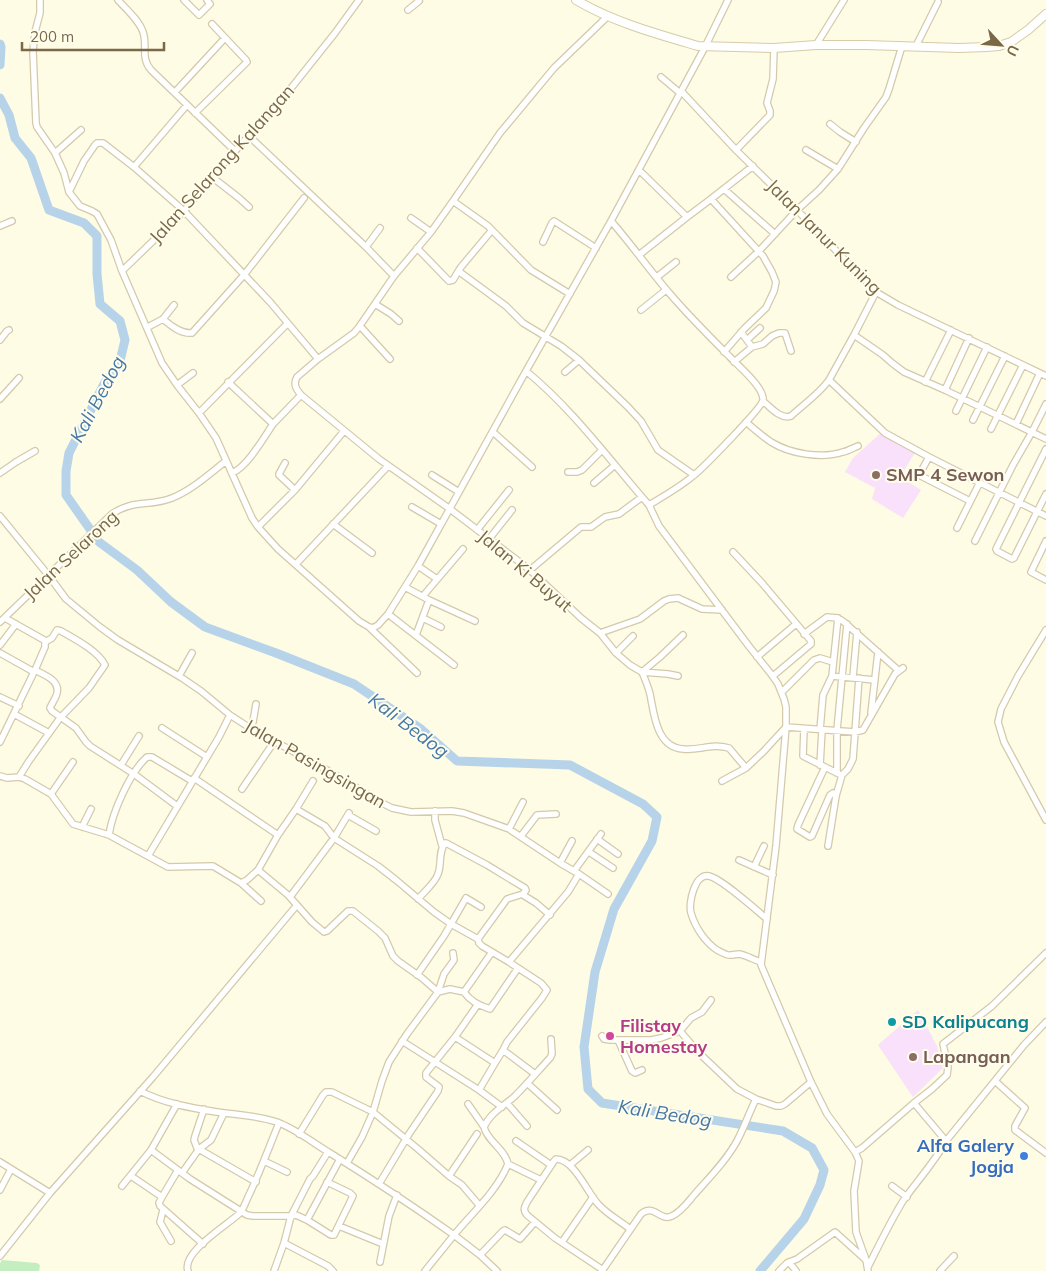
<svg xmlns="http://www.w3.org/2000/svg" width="1046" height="1271" viewBox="0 0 1046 1271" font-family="Mulish,sans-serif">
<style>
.education{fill:#f9e0fb}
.green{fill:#c5eec0}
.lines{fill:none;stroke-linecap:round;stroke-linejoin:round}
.river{stroke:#b6d3ea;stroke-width:9}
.street-casing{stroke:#d4c9ab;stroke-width:8}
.secondary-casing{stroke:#d7cba8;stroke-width:10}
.street{stroke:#fff;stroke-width:5.5}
.secondary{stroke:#fff;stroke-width:8}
.education-dot{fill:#8d6e63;stroke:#fffdec;stroke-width:2}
.culture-dot{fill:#0f9aa8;stroke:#fffdec;stroke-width:2}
.hotel-dot{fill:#d1479c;stroke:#fffdec;stroke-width:2}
.shop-dot{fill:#3f7fe0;stroke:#fffdec;stroke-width:2}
.labels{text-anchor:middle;stroke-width:4;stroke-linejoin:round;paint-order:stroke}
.street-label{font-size:18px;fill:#7a6846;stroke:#fffdec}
.education-label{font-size:18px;font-weight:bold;fill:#785e54;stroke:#fffdec;text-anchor:start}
.culture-label{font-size:18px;font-weight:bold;fill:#0d838f;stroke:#fffdec;text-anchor:start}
.hotel-label{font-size:18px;font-weight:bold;fill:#b23c85;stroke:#fffdec;text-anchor:start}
.shop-label{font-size:18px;font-weight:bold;fill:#366cbe;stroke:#fffdec;text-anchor:end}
.water-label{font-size:19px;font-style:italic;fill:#4679a6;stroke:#fffdec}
</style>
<rect width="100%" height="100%" fill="#fefce4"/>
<!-- education -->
<path class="education" d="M882,432L916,451L900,477L921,490L903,518L872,499L875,488L845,472L853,458Z
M918,1010L937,1046L943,1068L913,1097L878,1045Z"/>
<!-- green -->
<path class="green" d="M2,1260L37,1263L40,1265L39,1271H0V1263Z"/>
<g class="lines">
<!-- river -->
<path class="river" d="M0,44L1,47L0,65
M0,98L9,115L15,138L31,158L49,210L84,223L97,236V274L100,304L120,321L125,340L119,365L105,382L69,453L66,471V495L99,542L137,570L171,602L205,627L276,653L354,684L421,729L457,761L570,765L643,804L657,817L652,841L614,909L595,972L584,1047L588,1089L602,1103L783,1131L812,1148L824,1170L820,1185L804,1219L760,1271"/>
<!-- street casing -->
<g class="street-casing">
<path id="street" d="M40,0V13L35,32L33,51L36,123L37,127L55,153L64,173L69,192L80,206L92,211L97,214L111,240L122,271
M118,0C126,9 139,20 143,32C148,46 140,57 151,70L235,151
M184,0L199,15L210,4L207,0
M359,0L335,33L292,87L212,177L184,211L122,271L162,363L177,385L199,413L216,438L252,518L258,527L278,549L359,621L369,627L373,628L378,625L388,614L418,566L526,371L611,221L705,47L728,0
M408,10L419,1L418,0
M608,16L554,68L500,133L453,201L431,232L394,276L359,327L354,333L318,359L297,377C293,384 296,389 301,395L379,459L450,509L530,570L581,618L600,633L616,653L630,665L642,672L668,674L678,676
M816,45L844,0
M916,46L938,2
M661,77L680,93
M681,91L736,150L797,210L876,292L898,305L1046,376
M175,92L225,38
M187,105L134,167L184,211L270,302L318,359
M195,113L247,62L246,60L212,24
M830,124L840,132L856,142
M249,136L366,247L394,276
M736,150L770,115V111L767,103L773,79L774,48
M806,150L838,169
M55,153L81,130
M639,170L687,217L639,255
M212,177L239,198L249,207
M724,189L775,234
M69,192L84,161L95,145L97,143H103L134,167
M711,199L753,166
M453,201L488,226L531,270L570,294
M687,217L711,199L763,256L772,272L776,282L774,291L766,308L744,329L724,352
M411,218L431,232
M611,221C632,245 650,271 671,295C689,316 709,336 729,356C738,366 764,387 763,400C762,408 703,468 693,476C680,487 664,496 649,505
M0,226L12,221
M492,230L461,267L459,270L461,273L506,306L523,323L561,346L579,360L628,407L641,421L658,450L694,475
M543,242L552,223L554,221L596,248
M366,247L380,228
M417,248L449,281L453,280L459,270
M657,277L676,262
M731,277L759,251L797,210L819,190L838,169L864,128L886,97L889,89L902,46
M375,304L391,314L399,321
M641,310L666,290
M163,319C171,326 181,334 192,333L244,275L304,198
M360,326L390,359
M148,327L163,319L174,305
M741,332L752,347
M854,335L883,355L892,363L904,372L945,390L1046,439
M0,340L7,331L9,330
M747,340L760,328
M734,362L752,347L763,344L772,336L779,333H785L791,351
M526,371C570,407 605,454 642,497L649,505L659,526L748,645L771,674L778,684L784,699L786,707V727L776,846L761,965L811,1082L827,1114L855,1152L859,1161L854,1191L856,1232L866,1260L868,1271
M565,372L579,360
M829,380L854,335L876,292
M228,382L273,424C263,439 247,467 232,473
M925,382L951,330
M177,385L193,373
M945,390L969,338
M0,399L19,378
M763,401C770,407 781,420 791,416C804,404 819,394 829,380L885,433L929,457L1046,516
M956,411L987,347
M199,413L287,324
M973,420L1005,356
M746,422C754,429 762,436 771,442C790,454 822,459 843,452C848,451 853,448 858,446
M273,424L301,395
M1016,424L1040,373
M991,429L1023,365
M493,432L532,467
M1046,449L996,549L997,551L1012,559L1014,558L1046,494
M929,457L919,475L970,501
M285,463L279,474V475L295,490
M568,472H577L582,470L602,450
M0,473L16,462L35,451
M432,475L459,492
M594,483L615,465
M412,507L441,524
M0,516L49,576L66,599L100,627L118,640L182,678L201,691L230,715L250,728L320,766L382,803L392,808L411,812L452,811L464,813L509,829L560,863L579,874L608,894
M333,524L372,553
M258,527L295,490L344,431
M957,528L980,482
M477,530L509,490
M489,539L512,510
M975,541L1013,465L1032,432L1046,404
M1046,541L1031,572L1046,580
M733,552L762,583L811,641V644L773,676
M296,564L388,466
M418,566L437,579
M530,570L581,527H591L605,517L619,514L642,497
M405,587L429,600L475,621
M423,596L463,549
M388,614L454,665
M5,618L44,640L45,642
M423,618L441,627
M0,622L112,514C133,499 150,507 172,498C192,490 209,474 226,461
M369,627L417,673
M1046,630L1018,676L1001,709L998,722L1004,742L1046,820
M600,633L640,619L664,601L669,599L678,598L702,609L722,610
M804,634L827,617L838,618L844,622L898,670
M416,635L429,600
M0,645L16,624
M0,653L34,672
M616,653L633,636
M757,657L796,624
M35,670C44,675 60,680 57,693C56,698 52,703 50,708L52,711L76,728L86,742L90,746L134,774L177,806
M642,672C645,679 648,686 650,694C654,713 656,747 683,749C700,751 710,743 729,748L746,768
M642,672L660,657L683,635
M179,676L192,653
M832,676L875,680
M853,677L857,632
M782,692L814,660L820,658L833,662
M0,697L19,706
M871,713L878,652
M14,714L49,733
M162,728L207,757
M250,728L253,722L256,704
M804,729L803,756L839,774L842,775L848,769L853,759L859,678
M820,730L823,695L832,676L838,618
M0,742L35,670L45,647V642
M121,765L139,736
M820,765L822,730
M825,767L798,825L797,829L810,837L812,836L830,795L833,793L836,796
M837,773V730L847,624
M0,776L7,778L19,777L25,779L51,794L73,824L109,835L168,867L213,866L241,883L247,880L258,870L288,895L312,922L324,932L327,931L348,911H353L378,931L385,938L393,956L398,961L422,978L438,992
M19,777L29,761L60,718L89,688L105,665C98,651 75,639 61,631L57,630L52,638L45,642
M194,778L278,835L258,870
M722,781L746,768L764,751L786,727L855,732L863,730L895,674L903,668
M242,789L274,742
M51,794L73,762
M296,809L325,826L334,838L378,866L396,880L434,912L451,924L444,936L417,975
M435,811V820L442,846
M348,815L376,831
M82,827L91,809
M509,829L523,802
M109,835C112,813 130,772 147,757H152L192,781
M278,835L296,809L313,781
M521,836L537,815L556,814
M597,839L618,854
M828,846L836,796L842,775
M589,852L613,868
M148,856L219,737L230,715
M739,860L773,875
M560,863L572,841
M754,867L764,846
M574,871L601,834
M241,883L261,901
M523,895L536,903L550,915
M290,897L334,838L349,813
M418,899C424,892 435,883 438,874C442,864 438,852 445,843H446L487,865L525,888L526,890L523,894L507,899L478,939
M481,907L466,898L451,924L478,939L479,943L482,946L509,962L541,983L547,990L542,998L507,1042L503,1050L535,1074
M509,962L568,892L579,874
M761,962C754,960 746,955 739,954C736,954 734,955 731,955C727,956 721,952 717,950C705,942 695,927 691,913C688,903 695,873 709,876C722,879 755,909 767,919
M438,992L450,989L464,992L492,952
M464,992C470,1001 480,1006 490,1009L518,968
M680,1031L699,1053L737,1089L756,1099L776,1106H781L785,1104L811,1082
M602,1036L604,1039L610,1040H651L661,1038L680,1031L691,1018L702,1012L711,1000
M455,1037L495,1063L479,1090
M618,1040L632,1071L635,1073L642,1070
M402,1041L479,1090L502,1107
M495,1063L503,1050
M995,1081L1025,1108L1015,1126V1130L1046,1153
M527,1083L557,1110
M140,1091C163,1103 191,1108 217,1112C239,1115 255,1115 277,1122C296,1129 313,1143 330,1153C372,1179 413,1206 454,1235L425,1271
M507,1103L527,1126
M914,1103L946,1141
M177,1104L151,1150L190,1179L247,1215L253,1216H291L296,1215L307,1220L331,1235H334L353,1196L350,1193L327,1182
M468,1104L484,1127
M204,1109L195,1136L194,1140L197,1148L256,1182
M299,1134L323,1095L326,1092H332L373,1112L418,1149L449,1176L462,1185L479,1205
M516,1141L551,1165
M855,1152L862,1148L914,1103L932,1089L947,1075L948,1067L943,1044L992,1006L1046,953
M264,1161L287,1172
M0,1162L50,1193
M347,1163L362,1137L373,1112L382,1081L389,1062L407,1034L438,992L444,974L454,960L453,953
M508,1164L541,1180
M570,1165L588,1150
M182,1173L199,1149L211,1140L224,1113
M131,1176L162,1197L159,1203L160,1206L203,1244
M449,1176L477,1134
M379,1184L409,1134L438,1091L439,1087L426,1077V1073L455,1037L478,1004
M122,1186L151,1150
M892,1186L907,1197
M0,1190L11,1169
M162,1197L178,1170
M163,1210L160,1222L171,1241
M307,1220L340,1159
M339,1226L383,1244
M562,1242L593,1197
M284,1243L328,1266L333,1271
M480,1255L503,1231L505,1230L520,1239L535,1222
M0,1256L50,1193L153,1077L297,905
M380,1262L389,1216L397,1195
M789,1262L796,1271
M868,1267C879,1245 890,1222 903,1201C917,1181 934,1163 946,1141L1024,1045L1046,1022
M603,1270L555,1238L527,1215C523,1210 524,1208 527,1202L554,1161L556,1159C574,1159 587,1192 598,1204C607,1214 620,1221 630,1229
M188,1271C181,1252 229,1224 240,1213C244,1208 246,1201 249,1195C260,1172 269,1147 279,1123
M274,1271L284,1243L291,1216L310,1179L313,1176L328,1152
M497,1271L480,1255L454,1235C473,1212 497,1191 508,1164C505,1149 487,1141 484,1127C490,1113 504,1106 515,1096C527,1084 538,1071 550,1058L552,1054L551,1039
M602,1271L641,1214C654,1203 660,1222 672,1216C681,1212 688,1202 694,1195C709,1178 726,1161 737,1141C744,1128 749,1113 756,1099
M779,1271L787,1263L797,1259L835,1232L866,1260
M940,1271L954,1256"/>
</g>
<!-- secondary casing -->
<g class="secondary-casing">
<path id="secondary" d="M576,0C613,22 657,34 698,46L774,48L816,45H866L959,48L987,47L999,46L1011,42L1028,30L1046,14"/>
</g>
<!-- street -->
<use href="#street" class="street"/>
<!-- secondary -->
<use href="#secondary" class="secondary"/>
</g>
<!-- markers -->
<g class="education-dot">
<circle cx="876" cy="475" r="5"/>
<circle cx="913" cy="1057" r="5"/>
</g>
<circle class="culture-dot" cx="892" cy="1022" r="5"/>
<circle class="hotel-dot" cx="610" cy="1036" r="5"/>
<circle class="shop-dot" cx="1024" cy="1156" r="5"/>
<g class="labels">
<!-- street labels -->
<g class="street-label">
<text transform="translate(222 164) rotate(-48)" y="6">Jalan Selarong Kalangan</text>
<text transform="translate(824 237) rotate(45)" y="6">Jalan Janur Kuning</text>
<text transform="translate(71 555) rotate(-43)" y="6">Jalan Selarong</text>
<text transform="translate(525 571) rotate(40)" y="6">Jalan Ki Buyut</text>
<text transform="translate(315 764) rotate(30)" y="6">Jalan Pasingsingan</text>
</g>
<!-- education labels -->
<g class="education-label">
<text x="886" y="481">SMP 4 Sewon</text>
<text x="923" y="1063">Lapangan</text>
</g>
<!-- culture labels -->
<g class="culture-label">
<text x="902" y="1028">SD Kalipucang</text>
</g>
<!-- hotel labels -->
<g class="hotel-label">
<text x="620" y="1032">Filistay<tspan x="620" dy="21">Homestay</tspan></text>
</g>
<!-- shop labels -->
<g class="shop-label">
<text x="1014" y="1152">Alfa Galery<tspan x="1014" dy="21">Jogja</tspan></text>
</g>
<!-- water labels -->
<g class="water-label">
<text transform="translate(97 399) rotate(-62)" y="7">Kali Bedog</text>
<text transform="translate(409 725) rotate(37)" y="7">Kali Bedog</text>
<text transform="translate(665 1113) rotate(9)" y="7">Kali Bedog</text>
</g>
</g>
<!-- north arrow -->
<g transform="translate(1001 45) rotate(116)" stroke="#fffdec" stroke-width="4" paint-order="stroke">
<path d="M0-4L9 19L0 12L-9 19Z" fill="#7a6846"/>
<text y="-8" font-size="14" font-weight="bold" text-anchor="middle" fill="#7a6846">U</text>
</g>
<!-- scale -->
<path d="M22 42v8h142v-8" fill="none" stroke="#7a6846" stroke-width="2.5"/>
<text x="30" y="42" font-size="15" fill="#7a6846" stroke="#fffdec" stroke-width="4" paint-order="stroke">200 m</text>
</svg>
